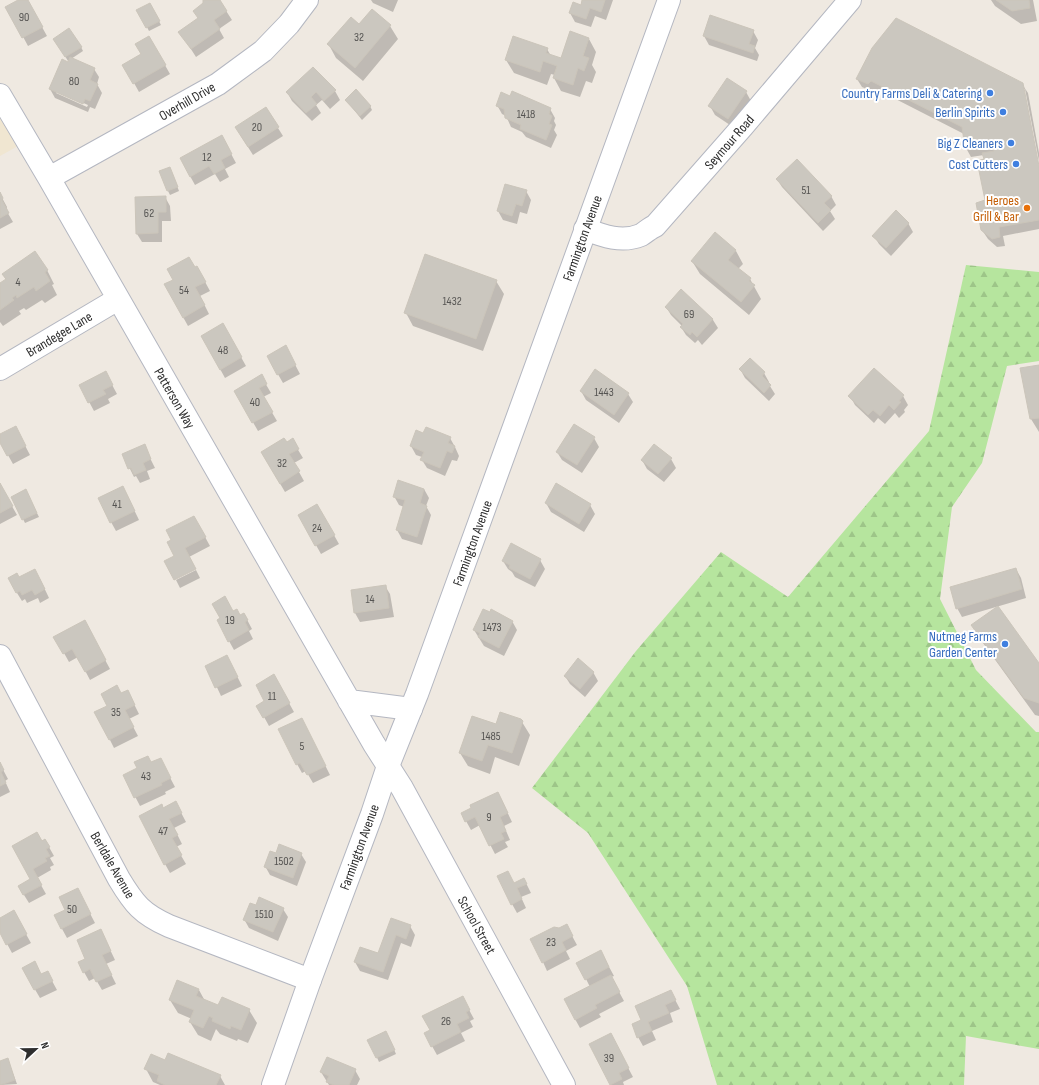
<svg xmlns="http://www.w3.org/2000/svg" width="1039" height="1085" viewBox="0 0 1039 1085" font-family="'Sofia Sans Condensed',sans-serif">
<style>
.education{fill:#f0e6d1}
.forest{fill:url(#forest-firs)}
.shadow{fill:#0003;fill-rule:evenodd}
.building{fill:#cbc7bf;stroke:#cbc5ba}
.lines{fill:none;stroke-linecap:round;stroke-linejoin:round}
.street-casing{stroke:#b4b7c1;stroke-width:24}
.secondary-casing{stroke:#b4b7c1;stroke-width:24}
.street{stroke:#fff;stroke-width:22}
.secondary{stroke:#fff;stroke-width:22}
.shop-dot{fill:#3f7fe0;stroke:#fff;stroke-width:1.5}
.food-dot{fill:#e8710a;stroke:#fff;stroke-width:1.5}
.labels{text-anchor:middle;stroke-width:4;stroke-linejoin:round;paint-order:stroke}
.number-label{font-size:12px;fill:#555452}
.shop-label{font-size:14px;fill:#366cbe;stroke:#fff;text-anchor:end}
.street-label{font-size:14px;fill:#2e2e2e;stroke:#fff}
.food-label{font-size:14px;fill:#c56008;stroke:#fff;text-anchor:end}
</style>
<defs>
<pattern id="forest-firs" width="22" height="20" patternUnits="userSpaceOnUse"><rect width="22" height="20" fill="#b6e59e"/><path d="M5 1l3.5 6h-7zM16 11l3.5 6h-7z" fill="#9dc588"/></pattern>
</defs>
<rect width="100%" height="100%" fill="#efe9e1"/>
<!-- education -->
<path class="education" d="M0,94L27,141L0,156Z"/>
<!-- forest -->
<path class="forest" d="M966,265L1039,272V361L1007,366L982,463L952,507L940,599L976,670L1036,732H1039V1049L966,1036L964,1085H717L687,986L588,833L532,788L636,651L721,552L788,597L929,431Z"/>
<!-- shadow -->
<path class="shadow" d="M20,0H27L47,36L28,46L7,7Z
M206,0H219L232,20L219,29L224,38L196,57L180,32L199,19Z
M371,0H398L393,12L373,3Z
M583,0H613L606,20L595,16L591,27L575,22L570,13L581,6Z
M991,0H1033L1037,21L1021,24L995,6Z
M150,4L161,25L149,31L138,10Z
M359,25L390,26L398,39L363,81L336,58L329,45Z
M753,31L758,40L755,48L759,55L757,61L709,45L704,36Z
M570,33L589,39L596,52L592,65L596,72L592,83L586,81L580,97L561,91L554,78L555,75L551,74L547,85L514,73L506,60L547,49L551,56L561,59Z
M149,37L170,74L139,92L124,65L142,55Z
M57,43L81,47L83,51L71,59L94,69L99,77L97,84L102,93L95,109L90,107L88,112L55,98L50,89L71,64V59L68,61ZM56,91L88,105L87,107L56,93Z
M857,79L1022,84L1028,93L1039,153V161L1025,89H1023L1039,172V229L1003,236L1005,246L997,247L988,239L982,230L987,201L984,155L971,157L966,148L964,134L876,89L873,92L862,87Z
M335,91L340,100L330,109L322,100L316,105L321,113L312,121L292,101L287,92Z
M746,92L751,101L733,127L715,115L710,106Z
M346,100L370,106L372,110L362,120Z
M497,105L550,109L555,118L554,121L556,125L554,130L557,135L551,148L526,137L522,132L511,127L506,116L502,114Z
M278,128L283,136L253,155L241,136Z
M222,137L236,163L225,169L229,177L220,182L215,174L195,185L190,176Z
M172,173L179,191L170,195L168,191Z
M777,179L831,196L836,205L830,211L835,219L823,231L782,187Z
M526,191L531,200L527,214L520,212L517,224L503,220L498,211Z
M0,194L7,207L6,210L13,222L0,229Z
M165,197L170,206L171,221H162V242H142L137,234Z
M908,223L913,232L891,256L879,244L874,236Z
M736,251L743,264L738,269L750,279L761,299L749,315L700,274L692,261Z
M197,267L210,291L200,296L209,314L188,326L183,317L195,268Z
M47,270L54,284L52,285L57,295L45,303L42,300L26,310L24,308L19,311L21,314L3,326L0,322V285L6,280L3,274Z
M496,281L504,294L483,351L413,326L406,313Z
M681,290L713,320L718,328L702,345L698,340L695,343L686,335L681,327L682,326L671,315L666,307Z
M223,325L246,366L225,378L202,336Z
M290,355L300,374L283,383L268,357Z
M750,359L764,373L769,382L768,383L775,394L769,401L745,378L740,369Z
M1039,366V432L1031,419Z
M261,376L271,393L263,397L277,421L258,431L235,391Z
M110,381L117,394L108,399L110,403L94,411L80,385Z
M581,391L628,394L633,402L619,423L586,400Z
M850,396H903L908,405L904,410L905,412L899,418L895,413L885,424L878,418L874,423L855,405Z
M0,435L20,436L30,455L13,464L0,441Z
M424,435L450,438L455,447L459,456L457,461L452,460L445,476L427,468L422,460V457L416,455L411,446Z
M594,438L599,447L582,473L562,460L557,452Z
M292,440L303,458L294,463L304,481L285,492L262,453Z
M144,446L155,468L147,471L150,479L140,483L136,476L134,477L123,455Z
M671,459L676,468L664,482L647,469L642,460Z
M0,485L17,515L0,524Z
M123,487L139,520L116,531L111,522Z
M424,489L429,498L426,506L431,515L422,545L402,539L397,530L404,507L399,505L394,496Z
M28,495L39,517L25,523L23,519Z
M546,503L590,505L595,514L584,532L551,512Z
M317,505L339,544L321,554L299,515Z
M199,526L210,546L189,557L175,556Z
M540,560L545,569L535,587L515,577L512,572L508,569L503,561Z
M1016,569L1021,578L1026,598L962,617L957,608Z
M196,570L200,578L180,588L176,580Z
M19,579H40L49,598L40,603L38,598L27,603L25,599L22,601L17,593Z
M385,586L390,594L394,617L360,622L355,613L352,591Z
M233,612L240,616L244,614L252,629L249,631L253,639L234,650L229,641Z
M512,621L517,630L504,656L484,646L474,630Z
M973,626L1039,665V716L1035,715L983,643Z
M89,630L110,669L90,680L78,657L69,662L55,637Z
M227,656L242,686L221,696L207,666Z
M593,672L598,681L585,697L570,684L565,676Z
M274,676L294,712L269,726L258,706L266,702Z
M121,695L132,700L139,714L129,719L138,736L114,748L110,740L108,706Z
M522,722L530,735L519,766L495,757L490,774L468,766L460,753L497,725Z
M306,727L330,775L313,783L306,771L302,773L297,764Z
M152,763L165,768L175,787L165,792L166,794L140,806L124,775Z
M0,764L8,779L5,781L10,792L0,797Z
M498,793L512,822L504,826L510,840L505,842L508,847L495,854L480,825L471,830L466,821Z
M176,803L186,822L174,828L182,844L176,847L186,864L170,873L165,864L163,809Z
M45,840L54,856L50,858L54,865L50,867L51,870L37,878L46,894L29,903L19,887L32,880L13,847Z
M276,854H301L306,862L297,886L270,875L265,866Z
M524,879L531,893L521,897L526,908L517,913L512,904L514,884Z
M82,898L95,923L67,938L55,916L67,910Z
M257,906L283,909L288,917L278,941L249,928L244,919Z
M0,919L18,920L31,943L12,953L0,931Z
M392,919L410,926L415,935L411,947L401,943L388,980L360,971L355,962L379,955Z
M559,929L571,934L577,945L566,951L570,959L547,971L543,962Z
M105,939L115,960L106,964L116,984L102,990L95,978L89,981L84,972L87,959Z
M601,952L614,976L611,977L624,1001L599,1014L601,1017L580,1028L575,1019L590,987L586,979Z
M23,969L51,979L57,990L40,998Z
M199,990L205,1001L219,1007L249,1010L257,1023L248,1043L238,1039L237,1041L220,1034L216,1029L211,1041L198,1035L190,1022L192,1019L178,1013L170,1000Z
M671,992L680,1009L670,1013L673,1022L652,1031L656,1040L643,1046L638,1037L643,1021Z
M467,1006L474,1019L470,1021L473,1027L461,1033L465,1041L437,1055L432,1046Z
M388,1036L396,1054L379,1062L369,1040Z
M615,1043L633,1077L623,1082L624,1085H611L591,1045Z
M8,1060L17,1084L0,1085V1062Z
M146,1069L220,1076L225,1085H160L153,1082Z
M355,1070L360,1079L357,1085H329L321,1072Z"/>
<!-- building -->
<path class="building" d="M18,0H28L43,27L22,38L5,7Z
M203,0H220L227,11L214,20L220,29L191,49L178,32L198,18L193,11L203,3Z
M582,0H605L601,12L590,8L586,19L569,13L573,2L581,5Z
M996,0H1029L1030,8L1012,11Z
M150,3L160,21L146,28L136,10Z
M372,9L391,25L355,68L327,44L351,17L359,24Z
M710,15L754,30L749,44L755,46L753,53L703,36Z
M896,18L1023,83L1039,166V220L999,227L1000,237L992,239L981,230L976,203L985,200L977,161L984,159L982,153L994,151L993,145L965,148L962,127L871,81L868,84L856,79L872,48Z
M69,28L82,47L65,57L53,39Z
M570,31L589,38L583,56L589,58L584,71L578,68L573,85L553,78L557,66L543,61L540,72L505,60L513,36L548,48L546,53L561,58Z
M149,36L166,65L133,84L122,65L141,54L135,44Z
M70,57L95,68L90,80L98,84L90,101L85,99L83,104L49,89L62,59L68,62Z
M313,67L336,90L324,101L316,92L311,97L317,104L306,113L286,92Z
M727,78L747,91L728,119L708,106Z
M356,89L371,106L360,116L345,100Z
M512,91L551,108L549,114L552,116L549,124L552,125L546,140L520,129L521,125L505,118L504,109L496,106L501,92L510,96Z
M266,107L279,127L248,147L235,127Z
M222,135L232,154L221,160L225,168L214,174L209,166L190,177L180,158Z
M797,159L832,196L824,203L831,210L818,223L776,179Z
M170,167L178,187L167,191L159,171Z
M505,184L527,190L522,206L516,204L512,216L497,211Z
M0,192L3,198L2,200L9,213L0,218Z
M166,196V212H158V233L136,234L135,197Z
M896,210L909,223L886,248L872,236Z
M715,232L736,250L728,260L751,278L749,281L755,285L741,302L691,261Z
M35,251L48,270L45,272L50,281L36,291L34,287L17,298L16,295L12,298L14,300L0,310V283L6,279L2,274Z
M425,254L497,280L476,339L404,313Z
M189,257L195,267L197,266L206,282L195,287L205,305L183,318L164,284L173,280L167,269Z
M681,289L713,319L697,337L692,332L690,335L680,327L683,324L665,307Z
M223,323L242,357L220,370L201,336Z
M286,345L296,365L277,375L267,356Z
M750,358L765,372L762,376L771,385L764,393L739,369Z
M1039,365V418L1030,419L1020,368Z
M874,368L904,395L899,401L901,402L894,410L889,405L880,416L873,410L868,415L848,396Z
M595,369L629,393L614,415L580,391Z
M106,371L113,385L103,390L106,394L88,403L79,385Z
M262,374L267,384L259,388L273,412L252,423L234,391Z
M574,424L595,437L577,465L556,452Z
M16,426L26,446L7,456L0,443V434Z
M426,427L451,437L448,443L455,446L452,453L447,451L440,468L420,460L424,452L410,446L416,430L423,433Z
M284,438L287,442L293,438L299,449L289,454L300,471L280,484L261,452Z
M145,444L151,459L143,463L146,470L134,475L131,468L128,469L122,454Z
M654,444L672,458L658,474L641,460Z
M398,480L424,489L420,503L427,506L417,537L396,530L405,500L393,497Z
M0,483L13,506L0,513Z
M556,483L591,504L579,524L545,503Z
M123,486L135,511L110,523L98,498Z
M26,489L37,513L22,520L11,497Z
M317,504L335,535L315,546L298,515Z
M194,516L206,537L185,548L196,569L174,580L164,561L174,556L167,542L171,540L166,530Z
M511,543L541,559L530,579L509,568L510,565L502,561Z
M1016,568L1022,589L956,609L950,587Z
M35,569L45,589L35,595L32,590L22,595L20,591L16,593L8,578L17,573L19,577Z
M386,585L389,608L354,613L351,590Z
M225,596L233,611L237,609L240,615L244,613L248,620L245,622L249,630L228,642L217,620L220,618L212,604Z
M998,606L1039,663V703L1024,698L971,625Z
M483,609L490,612L491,609L513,621L499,648L478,637L480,633L473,630Z
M85,620L106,660L85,672L72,649L63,654L53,637Z
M227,655L238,677L215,688L205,666Z
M578,658L594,672L580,689L564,676Z
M274,674L290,703L263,718L256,706L264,701L256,685Z
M117,685L121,693L128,690L135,705L125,710L134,727L109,740L94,712L107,706L101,694Z
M500,712L521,719L523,721L512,753L488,745L482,761L459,753L472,716L496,724Z
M302,718L326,766L307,775L300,763L296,765L278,729Z
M148,756L151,762L161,758L171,778L161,783L162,785L134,798L123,775L137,768L134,762Z
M0,762L4,770L1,772L6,783L0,786Z
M498,792L508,813L500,817L506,831L501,833L504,839L489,846L475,817L465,822L461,813L471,808L470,805Z
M176,801L182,813L169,819L178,835L172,838L182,855L164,865L139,816L162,804L163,808Z
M37,832L42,841L45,839L50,847L46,849L50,856L45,858L47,861L33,869L42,885L23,895L18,886L30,879L12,846Z
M279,844L302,853L293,878L264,867L270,851L276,853Z
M508,871L514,883L524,878L527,884L517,888L522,899L511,905L497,876Z
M78,888L91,914L61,929L54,915L65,910L59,897Z
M259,897L284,908L273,932L243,920L250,903L256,905Z
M14,910L27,934L6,945L0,933V918Z
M391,918L411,925L406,939L396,935L383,972L354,962L360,947L378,953Z
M567,924L573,936L562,942L566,950L542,963L530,939L554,927L559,928Z
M101,929L111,951L102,955L112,975L96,982L90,969L83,973L78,962L85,959L77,940Z
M601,950L609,967L585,980L576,963Z
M35,961L41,974L48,971L53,981L34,990L22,968Z
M611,975L620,992L595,1005L597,1008L575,1020L564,999Z
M177,980L199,989L196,996L218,1005L222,997L250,1009L241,1030L231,1026L230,1029L212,1021L213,1018L209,1016L203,1028L189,1022L194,1010L169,1000Z
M671,990L676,1000L665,1005L669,1013L648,1022L652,1031L637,1038L632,1024L641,1020L635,1006Z
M463,996L470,1010L466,1012L469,1018L457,1024L461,1032L431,1047L424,1033L430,1030L422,1016Z
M386,1031L395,1050L376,1058L367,1040Z
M611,1033L629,1068L619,1073L622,1079L610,1085L589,1044Z
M168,1053L221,1075L216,1085H165L157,1081L159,1075L144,1069L151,1054L165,1060Z
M327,1057L356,1069L349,1085H334L326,1082L329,1076L320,1072Z
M8,1058L15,1080L0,1085V1061Z"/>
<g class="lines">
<!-- street casing -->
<g class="street-casing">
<path id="street" d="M0,95L49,178L374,744L402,788L564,1085
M49,178L218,84L263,51L289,24L307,0
M585,229C603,236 622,243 641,235C646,232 650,228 655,226L743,126L850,0
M0,369L118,299
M0,656L119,879C134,904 142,914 169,926L310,980
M349,701L411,709"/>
</g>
<!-- secondary casing -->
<g class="secondary-casing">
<path id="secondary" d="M273,1085L310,980L372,814L388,766L417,694L669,0"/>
</g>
<!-- street -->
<use href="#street" class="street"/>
<!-- secondary -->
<use href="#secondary" class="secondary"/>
</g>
<!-- markers -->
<g class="shop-dot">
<circle cx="990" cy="93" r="4"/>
<circle cx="1003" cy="112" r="4"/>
<circle cx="1011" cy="143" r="4"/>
<circle cx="1016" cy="164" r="4"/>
<circle cx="1005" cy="644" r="4"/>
</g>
<circle class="food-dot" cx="1027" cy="208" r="4"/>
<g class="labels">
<!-- number labels -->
<g class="number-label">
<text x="24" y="21">90</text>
<text x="359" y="41">32</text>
<text x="74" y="85">80</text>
<text x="526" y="118">1418</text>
<text x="257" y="131">20</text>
<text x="207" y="161">12</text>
<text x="806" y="194">51</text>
<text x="149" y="217">62</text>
<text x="18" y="286">4</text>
<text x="184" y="294">54</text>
<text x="452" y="305">1432</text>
<text x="689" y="318">69</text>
<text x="223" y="354">48</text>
<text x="604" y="396">1443</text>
<text x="255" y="406">40</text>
<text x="282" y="467">32</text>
<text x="117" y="508">41</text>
<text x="317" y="532">24</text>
<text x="370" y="603">14</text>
<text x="230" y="624">19</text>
<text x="492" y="631">1473</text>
<text x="272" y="700">11</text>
<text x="116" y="716">35</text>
<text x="491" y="740">1485</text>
<text x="302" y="750">5</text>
<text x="146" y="780">43</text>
<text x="489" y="821">9</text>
<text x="163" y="835">47</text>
<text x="284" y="865">1502</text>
<text x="72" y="913">50</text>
<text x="264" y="918">1510</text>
<text x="551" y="946">23</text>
<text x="446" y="1025">26</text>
<text x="609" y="1062">39</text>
</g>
<!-- shop labels -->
<g class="shop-label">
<text x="982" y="98">Country Farms Deli &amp; Catering</text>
<text x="995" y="117">Berlin Spirits</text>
<text x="1003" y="148">Big Z Cleaners</text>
<text x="1008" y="169">Cost Cutters</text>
<text x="997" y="641">Nutmeg Farms<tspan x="997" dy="16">Garden Center</tspan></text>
</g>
<!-- street labels -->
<g class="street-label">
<text transform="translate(187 101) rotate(-30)" y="5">Overhill Drive</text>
<text transform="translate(729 142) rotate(-49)" y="5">Seymour Road</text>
<text transform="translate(582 238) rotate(-70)" y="5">Farmington Avenue</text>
<text transform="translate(59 334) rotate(-31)" y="5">Brandegee Lane</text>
<text transform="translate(175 398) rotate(60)" y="5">Patterson Way</text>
<text transform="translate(472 543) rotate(-70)" y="5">Farmington Avenue</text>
<text transform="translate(359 847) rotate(-70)" y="5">Farmington Avenue</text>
<text transform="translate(113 865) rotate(60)" y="5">Berldale Avenue</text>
<text transform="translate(477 925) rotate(61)" y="5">School Street</text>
</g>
<!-- food labels -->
<g class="food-label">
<text x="1019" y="205">Heroes<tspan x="1019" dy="16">Grill &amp; Bar</tspan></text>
</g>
</g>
<!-- north arrow -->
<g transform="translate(36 1049) rotate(68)" stroke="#ffffff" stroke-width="3" paint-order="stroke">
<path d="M0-3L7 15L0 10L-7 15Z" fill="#2e2e2e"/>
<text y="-6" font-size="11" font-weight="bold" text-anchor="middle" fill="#2e2e2e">N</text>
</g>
</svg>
